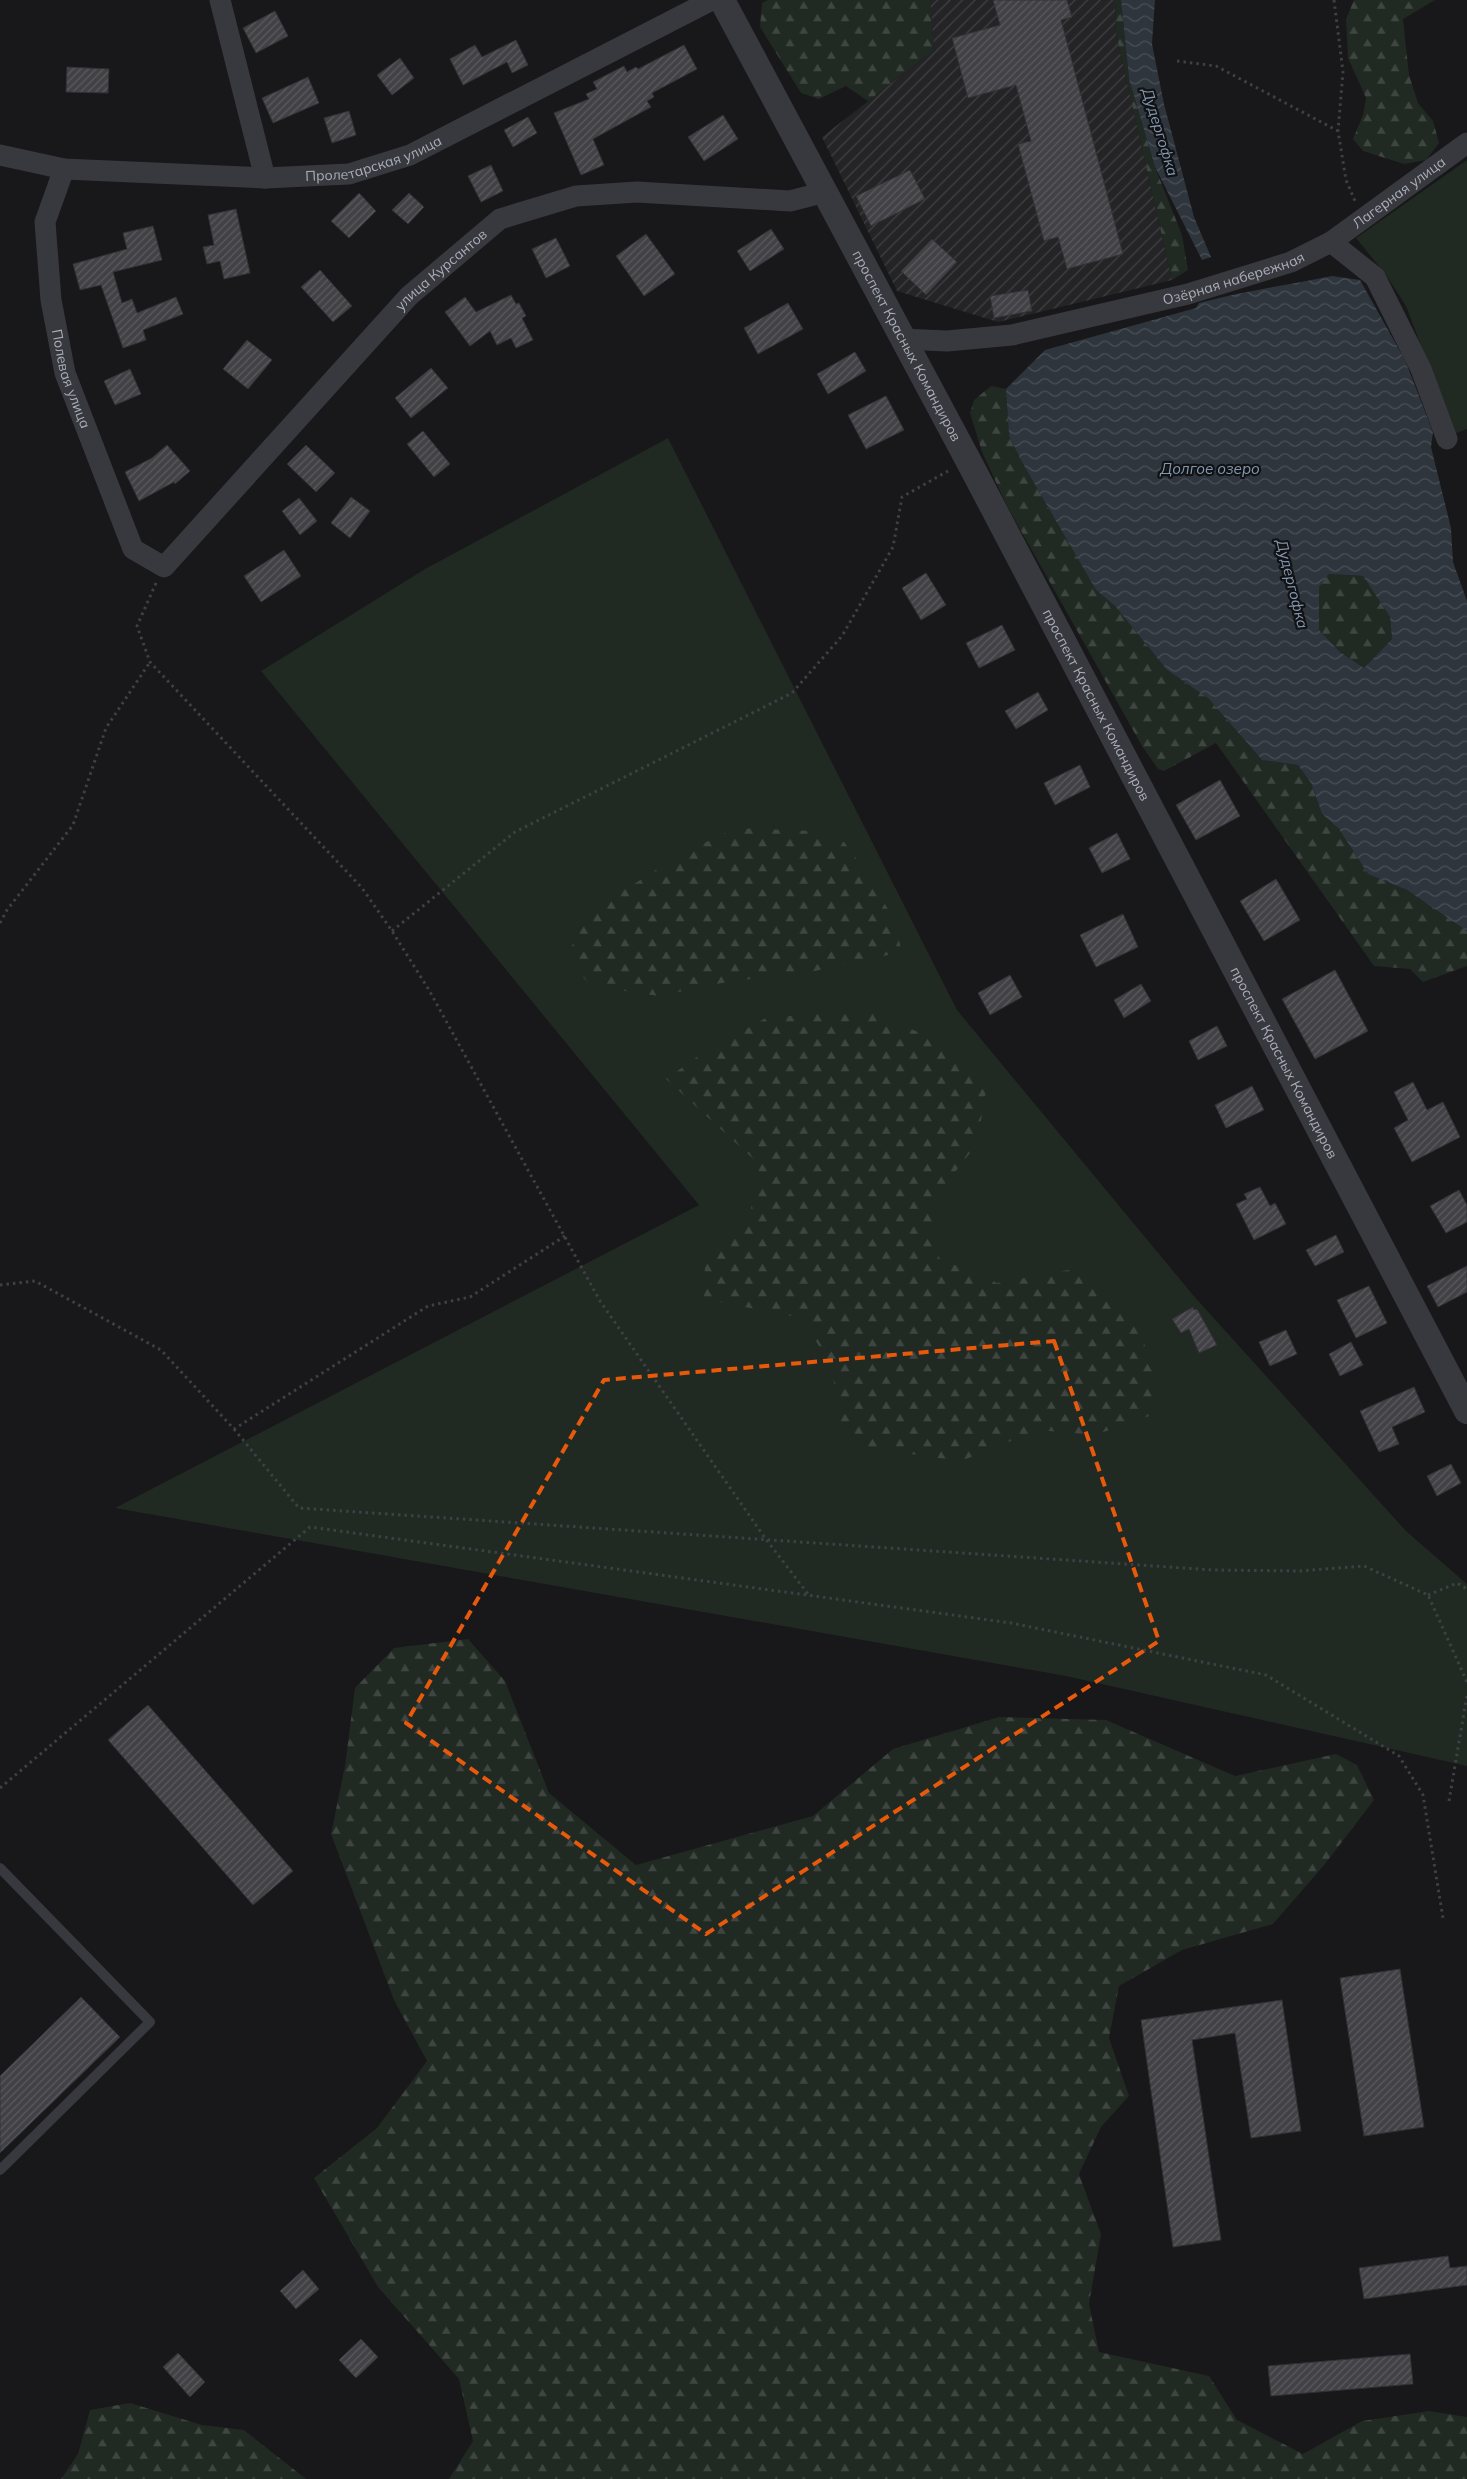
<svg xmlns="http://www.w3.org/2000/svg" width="1467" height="2479" viewBox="0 0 1467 2479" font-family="Mulish,sans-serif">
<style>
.industrial{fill:url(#industrial-furrows)}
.green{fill:#212923}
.forest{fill:url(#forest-firs)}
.water{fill:url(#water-waves);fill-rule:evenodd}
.building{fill:url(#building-hatch);stroke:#323135}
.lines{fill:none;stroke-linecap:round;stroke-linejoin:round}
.path{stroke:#3e4045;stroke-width:3;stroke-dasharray:2.5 4;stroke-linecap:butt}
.service{stroke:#38393e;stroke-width:10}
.minor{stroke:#38393e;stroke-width:21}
.tertiary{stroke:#38393e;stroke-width:26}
.marked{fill:none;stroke:#e8590c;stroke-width:4;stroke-dasharray:10 6;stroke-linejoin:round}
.labels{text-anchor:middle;stroke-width:4.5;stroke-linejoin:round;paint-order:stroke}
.street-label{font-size:14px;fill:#aaaeb9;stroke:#121214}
.water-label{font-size:15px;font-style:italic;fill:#8299b3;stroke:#121214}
</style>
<defs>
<pattern id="industrial-furrows" width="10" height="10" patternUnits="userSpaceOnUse" patternTransform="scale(1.25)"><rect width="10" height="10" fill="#242326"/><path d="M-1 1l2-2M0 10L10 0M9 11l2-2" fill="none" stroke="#414043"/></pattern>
<pattern id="forest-firs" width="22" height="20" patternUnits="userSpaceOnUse" patternTransform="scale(1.25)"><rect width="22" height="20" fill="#212923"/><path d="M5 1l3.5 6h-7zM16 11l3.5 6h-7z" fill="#3f4641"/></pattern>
<pattern id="water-waves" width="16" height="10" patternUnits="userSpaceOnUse" patternTransform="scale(1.25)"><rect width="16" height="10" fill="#2e353d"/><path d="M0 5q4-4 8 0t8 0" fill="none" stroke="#4a5057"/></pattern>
<pattern id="building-hatch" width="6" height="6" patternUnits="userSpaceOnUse" patternTransform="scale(1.25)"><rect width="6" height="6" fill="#424246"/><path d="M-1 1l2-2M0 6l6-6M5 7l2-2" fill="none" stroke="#5b5b5f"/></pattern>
</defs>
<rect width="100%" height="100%" fill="#181719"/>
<!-- industrial -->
<path class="industrial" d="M930,0H1115L1116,34L1172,280L998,322L897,291L822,137L934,50Z"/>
<!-- green -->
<path class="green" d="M1467,160V429L1454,434L1406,306L1386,275L1356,238Z
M668,438L957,1010L1193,1295L1406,1531L1467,1584V1766L1066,1676L115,1508L699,1205L261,671L425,569Z"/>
<!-- forest -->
<path class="forest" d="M768,0H930L934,50L868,101L846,86L819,99L801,93L760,27L762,3Z
M1115,0H1121L1129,79L1155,167L1182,235L1188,270L1172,280L1116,34Z
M1354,0H1435L1403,19L1409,75L1418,103L1433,121L1439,143L1426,160L1404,164L1363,151L1353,139L1363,115L1366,98L1348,58L1346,19Z
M991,386L1006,389L1009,436L1023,464L1096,590L1115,606L1167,670L1208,698L1262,760L1298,765L1311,783L1322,814L1339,829L1368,874L1407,890L1467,931V966L1423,982L1410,969L1374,966L1216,743L1164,771L1158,769L1142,746L1007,506L982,452L970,413L974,400Z
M1329,574L1363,576L1390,617L1392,639L1364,668L1340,652L1319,630V586Z
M736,828L812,831L844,842L865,870L893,918L902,952L801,974L732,981L659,996L591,986L568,960L582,912L631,886L677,856Z
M863,1010L946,1043L987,1085L977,1144L930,1204L939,1258L997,1283L1079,1268L1131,1319L1153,1361L1155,1414L1095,1435L1038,1430L961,1461L867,1448L847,1439L837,1411L832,1366L801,1318L704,1299L705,1262L748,1223L760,1165L666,1079L707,1050L766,1018Z
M468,1639L505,1681L549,1793L636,1865L813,1816L893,1749L999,1717L1106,1720L1235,1776L1336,1754L1357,1765L1374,1800L1325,1864L1273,1924L1182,1950L1119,1986L1109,2038L1129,2096L1101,2127L1079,2174L1101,2234L1089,2304L1099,2352L1209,2376L1237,2420L1303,2454L1362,2421L1429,2411L1467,2417V2479H449L473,2441L459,2379L378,2287L314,2178L377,2128L427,2061L394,2000L331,1834L345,1766L355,1688L394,1648Z
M130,2403L202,2425L244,2430L306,2479H61L78,2454L90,2410Z"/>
<!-- water -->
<path class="water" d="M1121,0H1155L1152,44L1164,104L1194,217L1211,257L1202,260L1155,167L1129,79Z
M1332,276L1360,280L1405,360L1433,432L1431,447L1451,528L1453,562L1467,601V931L1407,890L1368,874L1339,829L1322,814L1311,783L1298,765L1262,760L1208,698L1167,670L1115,606L1096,590L1023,464L1009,436L1006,389L1045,350L1196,308L1199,303C1243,291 1288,285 1332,276ZM1329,574L1363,576L1390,617L1392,639L1364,668L1340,652L1319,630V587Z"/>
<!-- building -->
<path class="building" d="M993,0H1067L1072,17L1061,20L1123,254L1067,269L1058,237L1044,241L1018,144L1031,141L1016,85L968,98L952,38L1000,25Z
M275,11L288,36L256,53L243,28Z
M516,40L528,65L512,73L507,62L463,85L450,59L475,45L482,57Z
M684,45L697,69L652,93L654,97L647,101L651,107L593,139L604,165L581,175L554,113L589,99L586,94L597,89L593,82L624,66L627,72L636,67L638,69Z
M400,58L414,78L392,95L377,75Z
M67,67L109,69L108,93L66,92Z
M308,77L319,103L273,123L262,98Z
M349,111L356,135L332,143L324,118Z
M723,115L738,139L704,161L688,137Z
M528,117L537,133L513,147L504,130Z
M491,165L503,191L481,202L468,176Z
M910,170L925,199L871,226L856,196Z
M359,193L376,211L349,238L331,221Z
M409,193L424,207L408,224L392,210Z
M236,209L250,273L224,279L220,261L207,264L203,247L214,245L208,215Z
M153,226L162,260L113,272L122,303L132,299L137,313L176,297L183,314L143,330L146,340L123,348L101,285L80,290L73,264L127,249L123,233Z
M771,229L784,249L750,271L737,251Z
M646,234L675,274L644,296L616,256Z
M556,238L570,266L546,278L532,249Z
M932,239L957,262L926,295L901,271Z
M320,270L352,306L333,322L301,287Z
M1028,290L1032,311L994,318L990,296Z
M511,295L516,304L519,303L526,316L522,318L533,340L516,348L511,338L497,345L490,331L470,346L445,312L465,297L476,312Z
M788,303L803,329L758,354L744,328Z
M247,340L272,360L248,389L223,369Z
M855,352L866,371L828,394L817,374Z
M431,368L448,388L411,418L395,398Z
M130,369L141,394L115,405L104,381Z
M886,396L904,430L866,449L848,415Z
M423,431L450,464L434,477L407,444Z
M167,445L190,471L175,484L174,482L139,501L125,472L152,458Z
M306,445L335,473L316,492L287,464Z
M351,497L370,511L350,538L331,523Z
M299,498L317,521L300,535L282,511Z
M284,550L301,576L261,602L244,576Z
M926,573L946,605L921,620L902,588Z
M1002,625L1015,650L979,668L966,643Z
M1038,692L1048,710L1016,729L1005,711Z
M1080,765L1090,787L1055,805L1044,783Z
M1220,780L1240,816L1196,840L1176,805Z
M1117,833L1130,859L1102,873L1089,848Z
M1276,879L1300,920L1264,941L1240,901Z
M1123,914L1138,947L1096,967L1080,935Z
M1335,970L1368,1031L1315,1059L1282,999Z
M1010,975L1022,997L990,1015L978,993Z
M1141,984L1151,1001L1124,1018L1114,1000Z
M1217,1026L1227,1046L1198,1060L1189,1041Z
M1413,1082L1427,1110L1443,1102L1460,1137L1412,1162L1394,1128L1408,1120L1394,1092Z
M1252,1086L1264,1110L1226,1128L1215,1105Z
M1260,1187L1270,1206L1275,1203L1286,1224L1254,1240L1236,1204L1247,1199L1244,1194Z
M1459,1190L1467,1205V1222L1446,1233L1430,1206Z
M1336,1235L1344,1252L1315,1266L1306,1250Z
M1467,1266V1292L1438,1307L1427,1286Z
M1369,1286L1387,1323L1356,1338L1337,1300Z
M1193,1307L1194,1310L1197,1309L1217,1345L1199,1353L1189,1329L1181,1333L1172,1319Z
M1286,1330L1297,1354L1270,1366L1259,1342Z
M1351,1342L1363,1365L1340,1376L1329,1354Z
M1414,1387L1425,1412L1392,1427L1399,1444L1379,1452L1360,1411Z
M1451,1464L1461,1483L1437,1496L1427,1476Z
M148,1705L293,1871L253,1905L108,1740Z
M1400,1969L1424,2127L1364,2136L1340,1978Z
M81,1997L120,2037L0,2153V2076Z
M1282,2000L1301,2131L1251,2138L1235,2033L1192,2040L1221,2240L1173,2247L1141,2020Z
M1448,2256L1450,2268L1467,2266V2285L1364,2299L1359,2268Z
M303,2270L319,2289L296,2309L280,2291Z
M361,2339L378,2357L356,2378L339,2360Z
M178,2353L205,2382L190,2397L163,2367Z
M1410,2354L1413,2384L1271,2396L1268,2366Z"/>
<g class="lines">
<!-- path -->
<path class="path" d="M1334,0L1343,72L1338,131L1346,180L1355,201
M1177,61L1216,66L1338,131
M156,583L137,626L150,662L362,888L392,931L429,990L600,1301L765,1538L808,1594
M0,923L7,910L73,825L106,728L150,662
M392,931L515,832L792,693L842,636L893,547L902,497L948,471
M0,1285L35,1281L161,1350L234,1429L428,1306L470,1297L565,1236
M234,1429L299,1508L1213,1570L1300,1571L1364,1566L1428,1595L1467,1682
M1428,1595L1457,1583L1467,1589
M0,1788L310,1527L1011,1623L1266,1675L1399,1756L1423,1795L1443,1918
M1449,1801L1467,1695"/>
<!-- service -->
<path class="service" d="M0,1868L150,2022L0,2170"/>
<!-- minor -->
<g class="minor">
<path d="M220,0L265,178"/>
<path id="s1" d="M0,155L64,169L265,178L349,174L410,155L712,0"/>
<path id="s2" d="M64,169L45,222L51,300L65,373L133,549L164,567L409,296L500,219L576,196L637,192L790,201L825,192"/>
<path id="s3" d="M1331,242L1467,143"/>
<path id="s4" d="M901,339L947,341L1012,335L1188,294L1291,262L1331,242L1375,277L1421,369L1447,439"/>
</g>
<!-- tertiary -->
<path class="tertiary" id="s5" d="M722,0L968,460L1467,1411"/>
</g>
<!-- marked area -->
<path class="marked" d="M1054,1341L1159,1641L706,1934L406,1723L604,1380Z"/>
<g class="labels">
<!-- street labels -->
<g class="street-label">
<text dy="5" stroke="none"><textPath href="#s1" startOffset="378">Пролетарская улица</textPath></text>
<text dy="5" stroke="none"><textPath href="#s3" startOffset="84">Лагерная улица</textPath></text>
<text dy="5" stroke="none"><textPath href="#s2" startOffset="840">улица Курсантов</textPath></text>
<text dy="5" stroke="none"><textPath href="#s4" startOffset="340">Озёрная набережная</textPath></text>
<text dy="5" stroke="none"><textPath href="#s5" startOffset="392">проспект Красных Командиров</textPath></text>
<text dy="5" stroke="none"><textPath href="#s2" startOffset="216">Полевая улица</textPath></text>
<text dy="5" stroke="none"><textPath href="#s5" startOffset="798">проспект Красных Командиров</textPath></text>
<text dy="5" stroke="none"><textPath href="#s5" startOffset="1202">проспект Красных Командиров</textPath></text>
</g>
<!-- water labels -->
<g class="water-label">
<text transform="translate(1160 132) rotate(73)" y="5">Дудергофка</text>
<text x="1210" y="474">Долгое озеро</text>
<text transform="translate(1292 584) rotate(76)" y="5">Дудергофка</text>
</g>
</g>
</svg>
